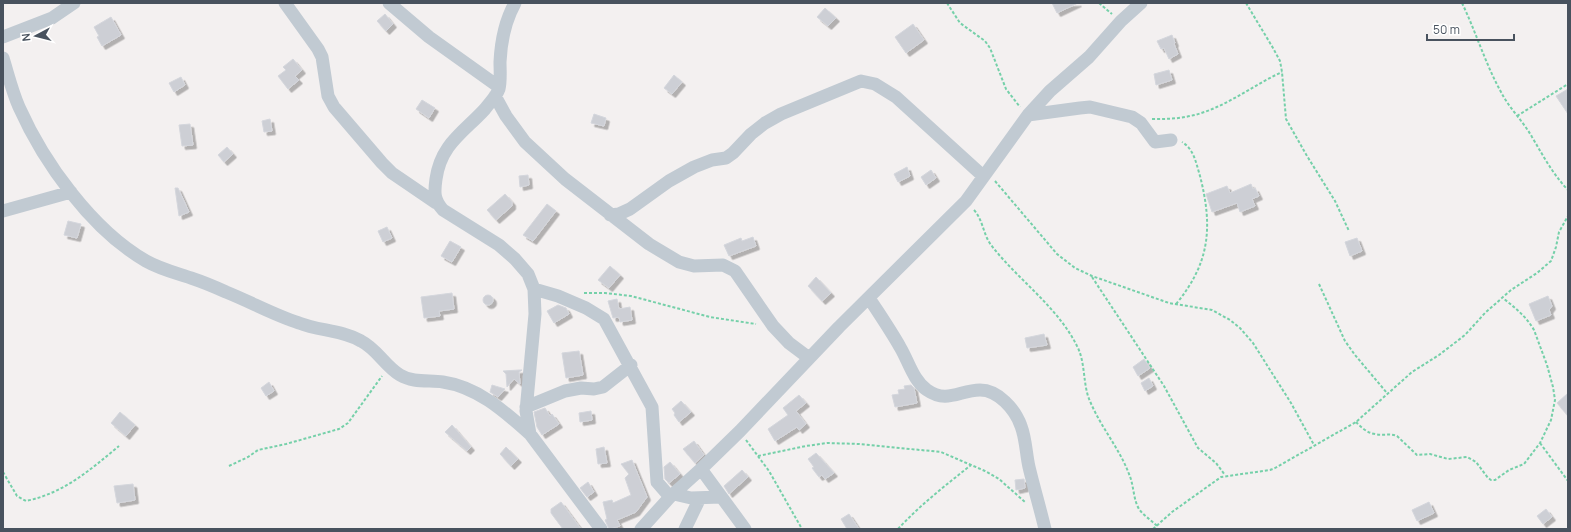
<svg xmlns="http://www.w3.org/2000/svg" width="1571" height="532" viewBox="0 0 1571 532" font-family="Manrope,sans-serif">
<style>
.building{fill:#cdcfd5;stroke:#d4d6dc;filter:url(#shadow)}
.lines{fill:none;stroke-linecap:round;stroke-linejoin:round}
.path{stroke:#75d0a9;stroke-width:2;stroke-dasharray:3 2;stroke-linecap:butt}
.street{stroke:#c1cad2;stroke-width:13}
</style>
<defs>
<filter id="shadow"><feDropShadow dx="3.5" dy="3.5" stdDeviation="0" flood-color="#0004"/></filter>
</defs>
<rect width="100%" height="100%" fill="#f3f0f0"/>
<!-- building -->
<path class="building" d="M1052,3H1078L1057,13Z
M825,8L836,18L828,26L817,17Z
M385,14L393,24L386,31L377,21Z
M111,17L121,35L102,46L97,37L99,36L94,27Z
M913,24L924,40L906,53L895,37Z
M1172,35L1175,43L1174,44L1178,54L1169,59L1164,48L1161,49L1157,41Z
M293,59L302,70L295,76L299,80L288,89L278,76L286,70L283,67Z
M1169,70L1172,80L1156,85L1154,74Z
M674,75L682,82L672,94L664,88Z
M181,77L185,85L174,92L169,83Z
M1568,89V114L1556,96Z
M422,100L435,108L429,118L416,109Z
M594,114L606,118L604,126L591,123Z
M270,119L272,131L264,132L262,121Z
M190,124L193,145L182,146L179,125Z
M227,147L233,154L224,162L218,155Z
M907,167L910,176L898,182L894,174Z
M931,170L936,178L926,185L921,177Z
M528,175L529,185L520,187L519,176Z
M1251,184L1253,189L1255,188L1259,196L1252,199L1255,206L1240,212L1237,203L1212,212L1206,194L1227,186L1230,193Z
M175,188H178L189,212L179,216Z
M505,194L512,202V206L496,220L487,210Z
M547,204L556,211L533,241L523,235Z
M68,221L81,224L77,238L64,235Z
M387,227L392,238L383,242L378,231Z
M753,237L756,246L729,256L724,245L741,238L742,241Z
M1357,238L1362,251L1350,256L1345,242Z
M450,241L461,247L452,262L441,256Z
M610,266L620,275L609,288L598,280Z
M816,277L831,293L822,301L808,286Z
M452,293L454,309L439,311L440,316L424,318L421,297Z
M483 300a5 5 0 1 1 10 0a5 5 0 1 1-10 0Z
M1548,296L1552,306L1549,310L1551,315L1536,321L1529,304Z
M617,299L619,309L630,307L632,320L620,322L619,317L613,318L608,301Z
M558,305L566,308L569,314L554,323L547,311Z
M1044,334L1047,345L1027,348L1025,338Z
M579,351L583,375L566,378L562,353Z
M1144,359L1150,368L1138,376L1133,367Z
M519,370H522L519,372L520,384L514,379L507,387L506,374L503,371Z
M1149,378L1153,386L1145,391L1141,383Z
M269,382L274,391L266,396L261,388Z
M492,385L505,389L498,397L490,392Z
M911,385L914,388L917,403L895,407L892,395L899,394L898,390L905,389L904,386Z
M1568,393V416L1557,403Z
M799,395L806,403L796,411L806,424L799,430L797,427L775,441L768,429L788,415L783,408Z
M681,401L691,412L679,422L674,415L675,413L672,409Z
M545,408L550,416L552,414L559,424L542,435L537,427L534,412Z
M591,411L592,420L580,422L579,413Z
M120,412L135,425L126,436L111,423Z
M452,425L471,447L467,451L445,432Z
M694,441L704,455L695,463L683,449Z
M506,447L518,459L511,466L500,454Z
M604,447L607,463L598,464L596,449Z
M816,453L834,473L825,479L822,475L819,477L812,468L814,467L808,459Z
M632,460L647,497L636,512L617,520L620,526L609,529L605,520L607,519L603,502L612,500L613,503L631,495L625,478L629,474L621,464Z
M670,462L680,474L669,483L665,479L664,467Z
M742,470L748,477L729,494L724,486Z
M1024,479L1025,488L1016,490L1015,480Z
M588,482L594,492L587,497L580,488Z
M133,484L135,500L117,503L114,486Z
M561,502L581,529H563L551,513V509Z
M1429,502L1434,513L1417,521L1412,510Z
M1546,509L1552,517L1543,524L1537,516Z
M849,514L859,529H847L841,519Z"/>
<g class="lines">
<!-- path -->
<path class="path" d="M947,3L960,23L985,41L990,48L1006,89L1020,107
M1099,3L1112,14
M1246,3L1273,48L1280,61L1282,72L1286,119L1307,156L1335,201L1349,231
M1462,3C1476,32 1485,63 1501,92C1509,108 1523,121 1532,137C1544,157 1552,173 1568,190
M1517,116L1568,84
M1152,119C1165,119 1177,119 1190,116C1224,109 1251,86 1282,72
M995,181L1057,254L1075,268L1092,276L1169,303L1212,310L1230,320L1240,328L1253,343L1291,403L1314,445
M974,210C983,220 983,234 991,245C1018,280 1057,306 1077,346C1085,361 1083,380 1088,396C1098,424 1119,447 1129,474C1134,485 1133,499 1139,509C1144,516 1151,520 1157,526
M1092,277L1164,386L1198,448L1216,463L1225,475
M1319,284L1345,341L1355,355L1387,393
M584,293H605L631,296L710,317L756,324
M1176,304C1210,263 1213,227 1200,176C1196,163 1194,149 1182,142
M1356,422C1361,427 1367,433 1375,434C1383,436 1390,433 1397,436L1417,455L1430,454L1448,459L1467,457L1476,462L1488,478L1491,480H1495L1509,470L1524,464L1540,443L1551,420L1555,400L1553,387L1547,365L1534,330C1526,316 1515,308 1503,298
M746,440L769,471L802,529
M1540,443L1568,481
M758,456L806,446L827,443L859,444L941,452L985,471L999,479L1025,502
M229,466L248,457L258,450L286,444L339,429L348,423L382,376
M3,472L17,496L26,501C64,493 90,470 119,446
M898,529C920,505 946,485 971,465
M1153,529L1172,512L1221,477L1270,470L1275,468L1356,422L1412,372L1439,355L1465,335L1485,313L1511,290L1537,273L1551,261L1556,247L1559,232L1568,216"/>
<!-- street -->
<path class="street" d="M285,3L318,49L322,57L328,96L334,107L382,163L392,173L436,203
M389,3L429,37L499,87
M515,3C505,21 501,41 500,62C500,70 501,81 499,89C496,97 490,102 485,109C463,133 441,144 436,179C434,193 434,200 443,210L499,245L515,259L528,274L534,289L535,314L526,411L530,434L601,529
M3,37L52,18L74,3
M3,58C8,74 12,91 19,107C44,163 92,230 146,261C160,269 176,273 191,278C203,282 215,287 226,292C251,302 274,315 299,323C319,331 342,330 361,341C377,349 385,366 400,375C413,383 429,380 443,382C478,387 505,412 530,434
M495,96L506,116L525,142L565,179L649,244L679,262L694,266L723,265L735,271L773,326L789,343L809,358
M1028,115L1080,108L1090,107L1132,117L1141,123L1155,142L1171,140
M3,211L71,192
M610,215L619,214L630,209L669,181L694,167L712,160L726,158L733,153L751,134L765,123L781,114L861,81L875,84L896,97L983,176
M534,289L558,296L586,308L604,319L652,407L657,482L670,497
M869,298C880,315 891,331 900,347C909,362 913,380 927,390C947,404 960,390 980,390C998,390 1015,409 1021,426C1026,439 1026,454 1029,467C1034,488 1040,508 1045,529
M526,407L565,391L581,388L594,389L603,387L631,365
M701,469L745,529
M674,494L691,498L721,497
M641,529L670,497L701,469L740,431L839,327L966,201L1028,115L1050,91L1089,57L1121,21L1141,3
M685,529L700,498"/>
</g>
<!-- border -->
<rect width="1571" height="532" fill="none" stroke="#48525e" stroke-width="8"/>
<!-- north arrow -->
<g transform="translate(36 36) rotate(263)" stroke="#ffffff" stroke-width="3" paint-order="stroke">
<path d="M0-3L7 15L0 10L-7 15Z" fill="#48525e"/>
<text y="-6" font-size="11" font-weight="bold" text-anchor="middle" fill="#48525e">N</text>
</g>
<!-- scale -->
<path d="M1427 34v6h87v-6" fill="none" stroke="#48525e" stroke-width="2"/>
<text x="1433" y="34" font-size="12" fill="#48525e" stroke="#ffffff" stroke-width="3" paint-order="stroke">50 m</text>
</svg>
